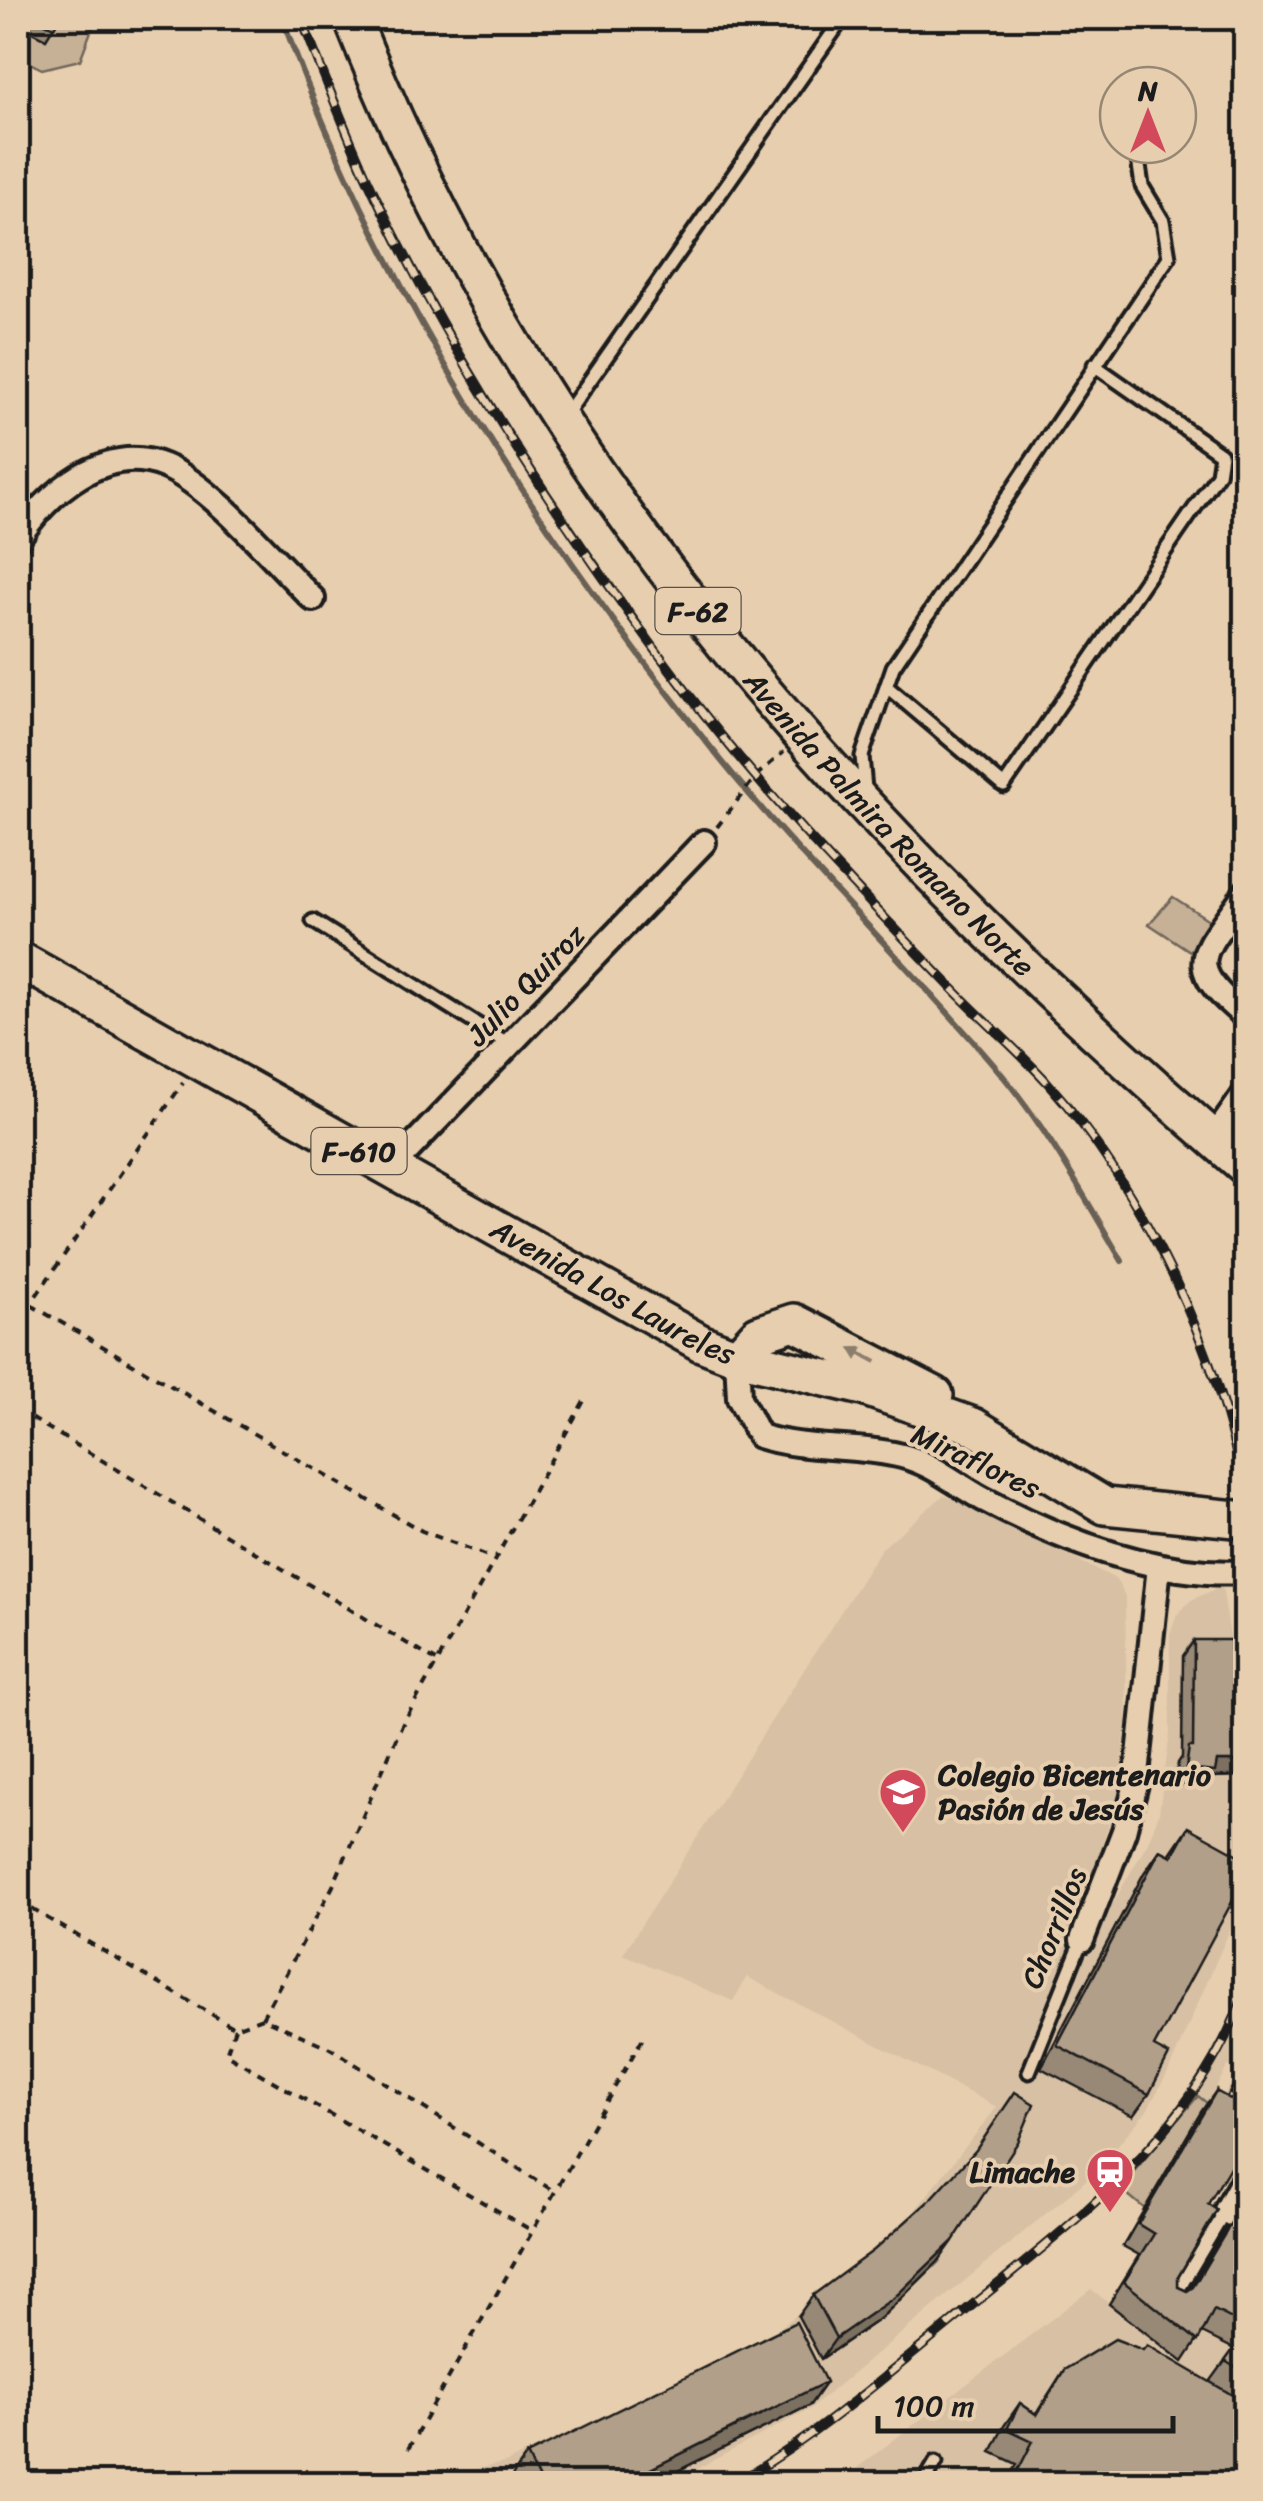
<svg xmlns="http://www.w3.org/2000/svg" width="1263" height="2501" viewBox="0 0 1263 2501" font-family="Sriracha,sans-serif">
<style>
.built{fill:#d7c0a4}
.green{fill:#c6b197;stroke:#71665a;stroke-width:2.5}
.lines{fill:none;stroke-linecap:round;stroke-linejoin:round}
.stream{stroke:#696054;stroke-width:6}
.lane-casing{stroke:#1c1c1c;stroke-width:19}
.street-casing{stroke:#1c1c1c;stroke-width:30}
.primary-casing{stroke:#1c1c1c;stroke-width:42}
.path{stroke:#1c1c1c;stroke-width:4;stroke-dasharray:8 8;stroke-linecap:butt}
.lane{stroke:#e7ceaf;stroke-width:11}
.street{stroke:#e7ceaf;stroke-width:22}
.primary{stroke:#e7ceaf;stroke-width:35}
.rail-casing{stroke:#1c1c1c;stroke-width:10}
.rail{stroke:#e7ceaf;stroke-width:6;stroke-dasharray:19;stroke-linecap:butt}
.wall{fill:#988976;stroke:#1c1c1c;stroke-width:2.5}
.shaded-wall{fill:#7c6f60;stroke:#1c1c1c;stroke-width:2.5}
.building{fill:#b19f89;stroke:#1c1c1c;stroke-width:2.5}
.oneway{fill:#8c7e6d}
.labels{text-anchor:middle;stroke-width:8;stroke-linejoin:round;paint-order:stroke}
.shield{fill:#e7ceaf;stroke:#595148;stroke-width:2.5}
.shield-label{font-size:28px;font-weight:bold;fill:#1c1c1c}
.street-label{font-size:30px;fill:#1c1c1c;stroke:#e7ceaf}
.poi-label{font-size:30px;font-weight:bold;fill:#1c1c1c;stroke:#e7ceaf;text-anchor:start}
</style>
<rect width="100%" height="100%" fill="#e7ceaf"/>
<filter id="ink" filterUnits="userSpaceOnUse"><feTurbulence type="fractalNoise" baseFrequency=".01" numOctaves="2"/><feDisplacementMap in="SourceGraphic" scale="20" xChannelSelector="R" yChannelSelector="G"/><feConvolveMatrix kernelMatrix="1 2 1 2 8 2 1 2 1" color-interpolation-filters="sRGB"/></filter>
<g filter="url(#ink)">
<!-- built -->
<path class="built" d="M944,1495L1116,1579L1125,1596L1127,1722L1117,1800L1071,1935L1082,1940L1090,1943L1148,1842L1159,1813L1170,1734V1634L1176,1616L1191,1600L1222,1586L1245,1734V1803L1234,1876L1245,1882V1895L1168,2072L1146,2112L1090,2177L810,2409L670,2483L408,2484L508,2462L777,2330L851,2273L909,2218L997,2107L747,1977L733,2001L623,1954L881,1549Z
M1245,2013V2149L1212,2118L1238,2070L1228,2066L1207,2103L1198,2096Z
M1245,2250V2483L836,2484L1091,2289L1183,2362Z"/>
<!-- green -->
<path class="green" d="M18,18H96L80,60L42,69L18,57Z
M1173,897L1212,922L1190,951L1149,924Z
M1198,2096L1207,2103L1145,2209L1120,2188Z"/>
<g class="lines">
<!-- stream -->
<path class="stream" d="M282,18C381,292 538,533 720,759C806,865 904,960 993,1064C1044,1123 1083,1194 1122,1261"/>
<!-- lane casing -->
<g class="lane-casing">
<path id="lane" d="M1143,85L1144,84
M565,416L843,18
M886,686L1004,786L1218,474L1221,454L1094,365
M865,789L862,756L893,667L1169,257L1163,221L1142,186L1136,145
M313,921L510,1045
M1029,2072L1082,1940
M1246,2141L1239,2153L1246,2165
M1173,2299L1225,2212
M923,2484L936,2462"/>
</g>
<!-- street casing -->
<g class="street-casing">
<path id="street" d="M18,539C46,493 106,442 164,466C211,485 275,562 313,599
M1246,892C1203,955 1179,962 1246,1017
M1213,1139L1246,1092
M390,1169L704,842
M737,1357L739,1398L759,1436C806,1451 855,1444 902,1456C932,1463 957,1485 983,1499C1061,1540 1157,1578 1246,1572
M1082,1940L1124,1831L1136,1784L1159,1566
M1246,2174L1225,2212L1246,2223"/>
</g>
<!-- primary casing -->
<g class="primary-casing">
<g id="primary">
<path id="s1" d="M352,18C538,490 867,840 1246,1167"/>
<path id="s2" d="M18,959L701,1343L737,1357L863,1387L973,1426L1105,1506L1246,1520"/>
<path d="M737,1357L758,1334L794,1322L935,1395"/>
</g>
</g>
<!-- path -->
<path class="path" d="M717,827L757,775L784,752
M31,1305L422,1531L493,1558
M18,1322L183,1083
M18,1410L438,1662
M18,1901L235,2028L262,2018L330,2048L555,2192
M262,2018L333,1886L401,1727L585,1399
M235,2028L226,2054L531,2230
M408,2449L644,2036"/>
<!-- lane -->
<use href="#lane" class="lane"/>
<!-- street -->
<use href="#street" class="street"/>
<!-- primary -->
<use href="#primary" class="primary"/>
<!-- rail casing -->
<g class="rail-casing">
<path id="rail" d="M301,18C322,70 342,123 365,174C451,359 567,534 690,696C767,797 858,890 946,982C978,1016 1015,1047 1047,1082C1147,1194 1217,1350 1246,1496
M1223,2113L1246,2069
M734,2484C814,2438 882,2379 953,2321C1068,2226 1196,2136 1246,1988"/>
</g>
<!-- rail -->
<use href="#rail" class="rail"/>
</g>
<!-- wall -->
<path class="wall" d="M18,18H59L46,39L18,25Z
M1194,1640L1231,1661L1245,1776L1212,1777L1204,1788L1175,1784L1178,1763L1182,1757L1183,1656Z
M1188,1827L1154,2047L1149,2094L1133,2116L1041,2068L1144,1873L1160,1850L1169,1855Z
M1216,2091L1208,2204L1178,2277V2287L1187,2291L1190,2289L1218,2242L1233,2220L1246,2227V2405L1232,2431L1227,2484H1007L1017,2464L991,2452L1004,2426L1020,2403L1036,2414L1064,2370L1210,2382L1234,2349L1202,2333L1183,2362L1109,2304L1139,2255L1123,2246L1201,2112Z
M938,2262L881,2318L821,2359L798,2316L813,2295Z
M810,2405L651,2484H513L510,2479L527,2455Z"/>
<!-- shaded-wall -->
<path class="shaded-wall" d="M1217,1761H1246V1775L1212,1777L1204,1788L1175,1784L1186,1769Z
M953,2241L938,2262L881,2318L821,2359L836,2338Z
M826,2382L810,2405L651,2484H620Z"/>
<!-- building -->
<path class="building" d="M34,18H59L54,27Z
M1194,1640H1231V1661L1244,1659L1246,1675V1761H1217L1215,1772L1186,1769L1189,1747H1193Z
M1188,1827L1246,1859V1876L1154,2047L1169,2055L1149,2094L1057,2045L1160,1850L1172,1856Z
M1216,2091L1246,2108V2140L1208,2204L1217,2210L1178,2277V2287L1187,2291L1193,2287L1233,2220L1246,2227V2326L1214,2310L1198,2341L1124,2282L1154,2234L1138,2224Z
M1015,2092L1034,2104L1018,2142L953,2241L895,2297L836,2338L813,2295L874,2250L931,2199L976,2150Z
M796,2322L826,2382L620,2484H541L527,2455Z
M1246,2332V2374L1225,2361Z
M1115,2339L1143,2350L1147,2345L1246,2403L1232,2431L1246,2437V2446L1227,2484H1011L1033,2441L1007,2429L1020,2403L1037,2415L1064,2370Z"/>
<!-- one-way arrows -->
<defs><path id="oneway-solid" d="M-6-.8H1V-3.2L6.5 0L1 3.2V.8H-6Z" transform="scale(2.5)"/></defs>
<use class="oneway" href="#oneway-solid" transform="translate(863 1355) rotate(-152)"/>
</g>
<!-- icons -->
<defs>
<g id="school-pin" transform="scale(2.5)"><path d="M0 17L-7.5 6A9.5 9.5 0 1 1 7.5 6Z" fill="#d1495b" stroke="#e7ceaf"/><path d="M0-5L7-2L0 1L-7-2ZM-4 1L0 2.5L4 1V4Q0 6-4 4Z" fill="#fff"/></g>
<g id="station-pin" transform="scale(2.5)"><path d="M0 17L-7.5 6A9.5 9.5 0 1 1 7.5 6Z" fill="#d1495b" stroke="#e7ceaf"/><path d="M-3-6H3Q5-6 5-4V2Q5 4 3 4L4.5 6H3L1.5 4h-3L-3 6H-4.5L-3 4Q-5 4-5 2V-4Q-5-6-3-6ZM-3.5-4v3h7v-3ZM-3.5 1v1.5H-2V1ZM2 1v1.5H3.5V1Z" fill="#fff"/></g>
</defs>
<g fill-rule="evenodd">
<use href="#school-pin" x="903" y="1792"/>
<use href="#station-pin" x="1110" y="2172"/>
</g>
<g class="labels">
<!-- shield labels -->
<g class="shield">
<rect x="655.5" y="588" width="85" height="46" rx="8"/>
<rect x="311.5" y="1128" width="95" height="46" rx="8"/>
</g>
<g class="shield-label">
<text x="698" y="621">F-62</text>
<text x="359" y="1161">F-610</text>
</g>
<!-- street labels -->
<g class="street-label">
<text dy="10" stroke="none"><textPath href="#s1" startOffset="975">Avenida Palmira Romano Norte</textPath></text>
<text transform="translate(526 985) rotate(-46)" y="10">Julio Quiroz</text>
<text dy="10" stroke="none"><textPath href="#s2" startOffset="682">Avenida Los Laureles</textPath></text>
<text transform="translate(976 1461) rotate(25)" y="10">Miraflores</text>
<text transform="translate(1054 1928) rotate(-68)" y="10">Chorrillos</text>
</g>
<!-- poi labels -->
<g class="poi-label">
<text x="938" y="1785">Colegio Bicentenario<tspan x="938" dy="34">Pasión de Jesús</tspan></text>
<text x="1075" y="2182" text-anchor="end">Limache</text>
</g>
</g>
<!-- margin -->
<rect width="1263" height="2501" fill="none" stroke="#e7ceaf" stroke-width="60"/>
<rect x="30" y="30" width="1203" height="2441" fill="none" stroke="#1c1c1c" stroke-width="4" filter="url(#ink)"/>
<!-- north arrow -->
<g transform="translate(1148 115)"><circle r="48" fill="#e7ceaf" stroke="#968774" stroke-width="2.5"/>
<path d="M0-8L18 38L0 25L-18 38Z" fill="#d1495b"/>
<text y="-15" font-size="28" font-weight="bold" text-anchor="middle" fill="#1c1c1c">N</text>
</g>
<!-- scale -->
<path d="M878 2416v15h295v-15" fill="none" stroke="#1c1c1c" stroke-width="5"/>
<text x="893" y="2416" font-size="30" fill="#1c1c1c" stroke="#e7ceaf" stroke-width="8" paint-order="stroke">100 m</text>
</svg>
